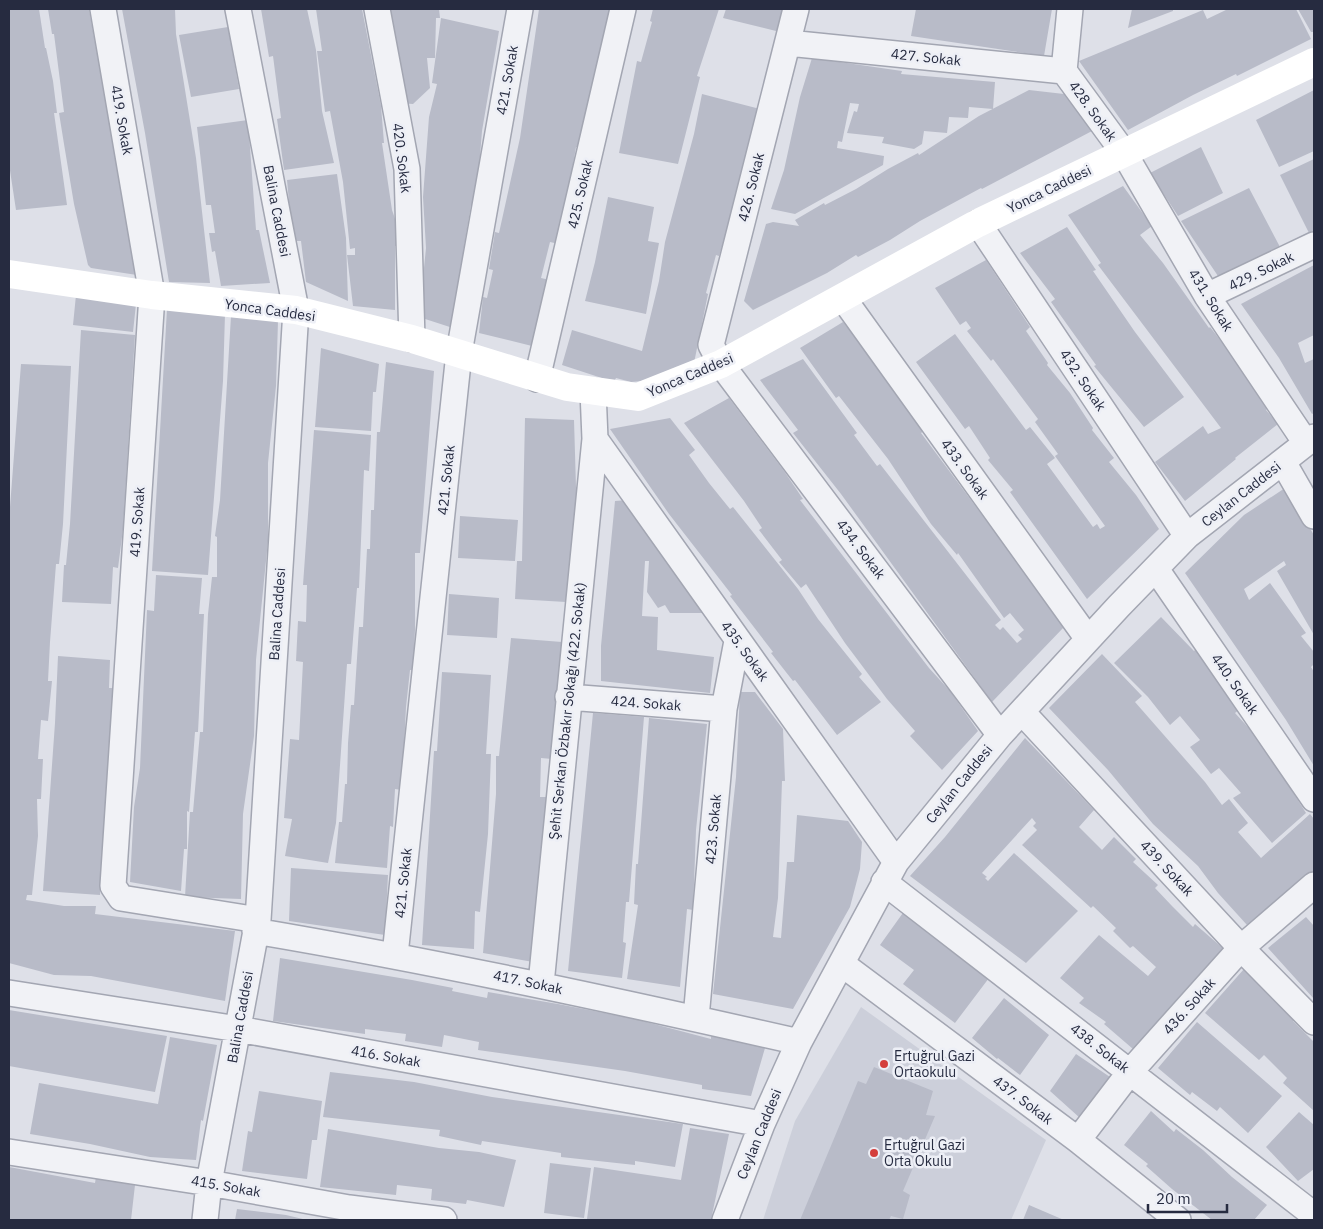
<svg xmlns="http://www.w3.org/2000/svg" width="1323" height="1229" viewBox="0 0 1323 1229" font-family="'IBM Plex Sans',sans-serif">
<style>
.built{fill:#cccfda}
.building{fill:#b8bbc8}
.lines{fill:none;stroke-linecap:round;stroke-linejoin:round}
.street-casing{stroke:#a3a6b2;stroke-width:28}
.street{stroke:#f1f2f6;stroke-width:25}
.secondary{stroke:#fff;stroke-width:28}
.poi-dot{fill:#d43e3c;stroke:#edeff6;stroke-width:2}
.labels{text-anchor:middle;stroke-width:5;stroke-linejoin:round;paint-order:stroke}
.street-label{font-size:14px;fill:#262b40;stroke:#edeff6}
.poi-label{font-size:14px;fill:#262b40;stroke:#edeff6;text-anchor:start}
</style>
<rect width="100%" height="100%" fill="#dee0e8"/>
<!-- built -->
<path class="built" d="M861,1007L1046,1140L1011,1220H763L795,1121Z"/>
<!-- building -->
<path class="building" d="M9,9H39L45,48H46L53,81L57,113H54L67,205L16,210L9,164Z
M48,9H89L137,275L91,268L88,265L74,204L64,144L59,113L64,112L54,34H52Z
M122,9H175L176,34L196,158L210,283L169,282L145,133Z
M261,9H307L316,50L322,111L334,163L284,170L277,119L281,118L273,56L269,57Z
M316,9H362L381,106L384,143H382L392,210L404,245L395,246V310L353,306L347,255H355V248L350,249L343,182L330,111L325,112L317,51H322Z
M390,9H439L440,18H436L435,58H427L430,88L413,104L399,103Z
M539,9H610L580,147H576L559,244L550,242L541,278L550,280L544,308L540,307L532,346L479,333L483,297L487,298L493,270L489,269L495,232L499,233L520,138Z
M653,9H719L697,76L700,77L678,164L619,153L637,61L641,62L652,22L650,21Z
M726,9H786L780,32L723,18Z
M916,9H1052L1044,56L911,36Z
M1132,9H1173V11L1128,28Z
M1228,9H1296L1311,39L1237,76L1236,74L1193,95L1128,130L1079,61L1203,10L1207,19Z
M1298,9H1314V32H1311Z
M441,18L499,31L482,131L476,206L471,205L463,253L470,254L456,329L419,317L426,248L423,197L429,117L437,84L432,83Z
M228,27L239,89L191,97L179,35Z
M812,58L902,71L901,74L995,82L993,109L969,107L968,118L949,117L947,133L924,131L922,144L914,149L882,143L884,137L847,133L854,111L857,112L859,104L850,103L842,142L838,141L837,148L884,156L883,165L795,214L771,209L784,170L800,97Z
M1029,90L1064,94L1092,131L982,189L981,188L920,221L890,240L858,257L856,255L827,273L753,310L744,301L766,224L773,222L799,226L795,220L824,203L825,205L856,189L888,169L918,153L919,155L979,116Z
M1314,90V151L1279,167L1256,120Z
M702,94L760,109L741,185L719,256L716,255L706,293L708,294L694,363L642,381L631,382L616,378L614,382L562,365L572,330L642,351L659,281L665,242L694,134Z
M248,120L256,230H259L270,283L221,286L215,251L212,252L209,233H215L211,205H206L197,127Z
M1201,147L1223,193L1178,216L1150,173Z
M1314,159V230L1309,233L1280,175Z
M337,174L346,238L348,301L306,282L301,241H295L290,213L287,180Z
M1123,186L1152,226L1140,235L1163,263L1209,328L1210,327L1235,359L1269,407L1266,410L1278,424L1235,458L1236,459L1185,501L1155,462L1203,426L1208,434L1221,428L1098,265L1101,263L1068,215Z
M1249,188L1280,247L1220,279L1181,221Z
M608,197L654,207L648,241L659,243L646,314L585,301L595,262Z
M1067,227L1096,270L1093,271L1135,332L1184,397L1144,427L1094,366L1096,365L1051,302L1055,299L1020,253Z
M986,260L1030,327L1026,331L1048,363L1047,365L1070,393L1093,428L1092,430L1114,458L1109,462L1136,495L1159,529L1087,599L1010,492L1013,490L988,460L990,458L969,426L965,429L916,362L955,334L1026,430L1030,427L1055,458L1047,464L1093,527L1097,524L1100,529L1105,526L1055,456L1058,454L1035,422L1038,419L993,359L991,361L967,331L971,328L966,321L960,325L935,288Z
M1314,265V335L1298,343L1305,363L1314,359V413L1312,414L1279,358L1241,304Z
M76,295L136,304L133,332L73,325Z
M167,309L225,314L223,381L208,575L152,571Z
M231,316L278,321L276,386L268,463V541L256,660L254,736L243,814L241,899L185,897L190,812H193L200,732H203L208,614L212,577H217V537L215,536L220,500Z
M843,322L928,428L921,433L991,527L993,525L1039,589L1037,591L1064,627L992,702L841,494L793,433L798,430L760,380L803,359L857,433L854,435L877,466L880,464L1001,620L995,625L1000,630L1003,627L1017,643L1022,639L1018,635L1024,630L1010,613L1004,618L958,553L957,555L931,524L888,459L839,396L836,398L800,348Z
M81,330L135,335L123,529L118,568L113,567L111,604L62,602L64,565H66L70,524Z
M321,348L379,364L376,392H373L371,431L315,427Z
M386,362L434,371L420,553H415V630L413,670H410L406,707L404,748H406L402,790L395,789L393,827L390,826L387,868L335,863L339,822H342L345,784H347L348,743L351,705H354L359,627H363L367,549H370L371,510H374L377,432H380Z
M21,364L71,366L63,524L59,564H56L50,642L48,681H52L48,721L41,720L38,759H43L41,799H37L38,836L32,895H27L26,900L64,906H96L95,914L235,931L225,1001L91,976L54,975L9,963V520Z
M729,398L784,471L803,499L800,500L929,668L950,691L978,731L942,770L910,736L915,731L887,699L845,643L806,584L801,588L779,562L782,560L759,530L762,528L744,501L684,423Z
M525,418L574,420L576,487L579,488L566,602L515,599L517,561H522Z
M670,418L695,450L689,455L709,483L730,509L733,507L798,589L818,619L862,674L859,677L881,702L837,735L795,680L793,681L771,653L773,652L730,596L732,595L669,514L610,429Z
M314,430L371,435L369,471L364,470L359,588H357L351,664H347L336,823L328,863L285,856L292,819L284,818L290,739L299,740L303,662L296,661L298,621L306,622L307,585H303Z
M1285,488L1314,535V635L1277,571L1286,565L1284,561L1244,589L1249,600L1270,583L1306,633L1301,636L1314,652V664L1311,667L1314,672V766L1286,720L1185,573L1244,515Z
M628,500L707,613H670L665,605L658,608L647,592L649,561H645L642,616L658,617L657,650L714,657L710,693L601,681V646L615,501Z
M460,516L518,520L515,561L458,558Z
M156,575L202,578L199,614H204L198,732H195L189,812L187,811V849H184L181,891L130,882L134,807L140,768L147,610L154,611Z
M449,594L499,598L497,638L447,635Z
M1161,617L1194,651L1197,648L1241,708L1235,713L1257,737L1294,788L1292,791L1306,813L1272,843L1233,798L1241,793L1219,768L1211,774L1190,747L1200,740L1180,716L1170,725L1148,697L1114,663Z
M511,638L562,642L552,759L541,758L540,797H547L533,962L483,953L496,794V756H499Z
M1102,654L1142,696L1135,702L1205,782L1222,805L1229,799L1248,823L1238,832L1261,858L1310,814L1314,819V870L1247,925L1218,893L1198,866L1153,824L1108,770L1049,708Z
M58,656L110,660L109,688H113L100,895L43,891L55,723Z
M442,672L491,675L486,754H491L488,834L480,912L475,911L474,949L422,945L434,751H437Z
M740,692H755L783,729L785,781H782L778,898L773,937L781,938L787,862H794L797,815L848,821L862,842L860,869L850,907L793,1009L713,994L736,777Z
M593,713L644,717L629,902H626L623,942L626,943L622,978L568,971Z
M649,718L707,724L696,830L693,910L687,909L680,987L627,979L638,905L634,904L636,864H638Z
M1025,738L1094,810L1079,827L1102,850L1114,837L1136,859L1133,862L1158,885L1155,888L1172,906L1193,927L1195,924L1225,950L1133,1049L1104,1024L1106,1022L1079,1003L1084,998L1060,978L1099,935L1148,976L1156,967L1133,946L1130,948L1113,931L1116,928L1093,906L1091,908L1022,845L1037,830L1033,826L1036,823L1032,818L982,873L987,877L985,878L988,881L1014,853L1078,911L1026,963L910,876L945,837Z
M291,868L388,875L385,935L289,921Z
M905,910L962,959L989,978L955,1023L903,984L914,970L880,945Z
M1306,917L1314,926V999L1268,948Z
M280,958L412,980L453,988L452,991L487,998L488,992L558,1004L635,1019L711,1039V1036L765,1048L751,1096L702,1089V1085L625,1071L478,1050L479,1042L444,1035L442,1047L405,1041L406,1034L365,1029V1034L273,1021Z
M1244,969L1295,1019L1293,1021L1314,1042V1111L1283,1083L1287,1078L1264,1055L1259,1060L1205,1013Z
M1004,998L1049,1035L1020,1075L998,1058L997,1059L972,1038Z
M9,1010L167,1036L155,1092L9,1066Z
M1197,1022L1282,1096L1248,1133L1220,1107L1217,1111L1192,1092L1190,1095L1158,1068Z
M170,1037L217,1045L203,1121L201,1120L196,1160L150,1157L90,1144L30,1134L39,1083L158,1104Z
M1076,1054L1110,1077L1080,1118L1050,1091Z
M874,1067L933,1091L926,1115L935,1116L903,1191L910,1195L903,1219L891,1216L889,1220H800L858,1081L866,1084Z
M330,1072L414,1082L492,1097L683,1124L675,1167L635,1161V1165L561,1157V1153L482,1141L481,1145L439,1136L440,1130L323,1117Z
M259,1091L322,1101L317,1140H312L307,1179L242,1171L248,1131L252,1132Z
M1151,1111L1174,1132L1176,1129L1203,1150L1232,1177L1267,1205L1254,1220H1212L1172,1189L1146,1166L1148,1164L1124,1145Z
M1299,1112L1314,1125V1169L1298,1181L1266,1147Z
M690,1128L729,1134L711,1220L587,1219L594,1167L681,1180Z
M328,1129L439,1148L479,1152L516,1160L504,1207L467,1200L466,1204L431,1200L432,1189L397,1185L396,1195L320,1187Z
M550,1163L591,1168L584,1218L544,1213Z
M9,1167L95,1183L96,1177L135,1185L131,1220H9Z
M1029,1205L1064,1220H1023Z
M237,1209L286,1215L307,1220H235Z"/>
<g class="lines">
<!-- street casing -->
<g class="street-casing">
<path id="street" d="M103,9L152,295L113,886L121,898L258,920
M377,9L407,169L412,339
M796,9L711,345L721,364L1000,735
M1070,9L1064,71L1124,153L1207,296L1306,443
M788,43L1064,71
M978,223L1187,536
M1207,296L1314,245
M843,298L1088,639
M537,379L623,9
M595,439L896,862
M1283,462L1314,516
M1156,569L1314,799
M568,697L724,709
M1022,712L1241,948L1314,1022
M884,882L1314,1215
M255,931C438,962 618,1001 799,1042
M395,955L459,353L520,9
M842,964L1078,1140L1178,1220
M541,984L595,439L593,391
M9,993L238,1029L762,1124
M696,1018L724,709L737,641
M1078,1140L1130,1072L1241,948L1314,885
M9,1152L209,1183L349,1208L444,1220
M205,1220L209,1183L258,920L296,310L238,9
M725,1220L762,1124L799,1042L896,862L1000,735L1119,606L1187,536L1314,437"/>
</g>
<!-- street -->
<use href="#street" class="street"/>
<!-- secondary -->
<path class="secondary" d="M9,274L152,295L296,310L412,339L567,387L638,397L721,364L978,223L1314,62"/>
</g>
<!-- markers -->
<g class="poi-dot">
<circle cx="884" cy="1064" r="5"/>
<circle cx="874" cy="1153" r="5"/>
</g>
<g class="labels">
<!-- street labels -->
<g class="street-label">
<text transform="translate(926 57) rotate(6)" y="5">427. Sokak</text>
<text transform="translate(507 80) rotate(-80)" y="5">421. Sokak</text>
<text transform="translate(1093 111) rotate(54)" y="5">428. Sokak</text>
<text transform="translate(122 120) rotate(80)" y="5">419. Sokak</text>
<text transform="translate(402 158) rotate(83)" y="5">420. Sokak</text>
<text transform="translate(751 187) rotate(-76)" y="5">426. Sokak</text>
<text transform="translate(1049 189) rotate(-26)" y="5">Yonca Caddesi</text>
<text transform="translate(580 194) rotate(-77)" y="5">425. Sokak</text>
<text transform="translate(277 211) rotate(79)" y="5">Balina Caddesi</text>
<text transform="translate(1261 271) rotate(-26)" y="5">429. Sokak</text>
<text transform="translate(1211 300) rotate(58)" y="5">431. Sokak</text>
<text transform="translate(270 310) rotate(8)" y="5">Yonca Caddesi</text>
<text transform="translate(690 375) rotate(-23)" y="5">Yonca Caddesi</text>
<text transform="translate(1083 380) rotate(56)" y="5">432. Sokak</text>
<text transform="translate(965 469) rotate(54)" y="5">433. Sokak</text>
<text transform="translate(446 480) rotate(-84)" y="5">421. Sokak</text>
<text transform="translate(1241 494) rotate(-38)" y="5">Ceylan Caddesi</text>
<text transform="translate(137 522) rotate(-86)" y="5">419. Sokak</text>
<text transform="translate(861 549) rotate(53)" y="5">434. Sokak</text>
<text transform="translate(277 614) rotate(-86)" y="5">Balina Caddesi</text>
<text transform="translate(745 651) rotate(54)" y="5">435. Sokak</text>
<text transform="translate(1235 684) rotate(55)" y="5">440. Sokak</text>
<text transform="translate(646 703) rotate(4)" y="5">424. Sokak</text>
<text transform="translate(567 711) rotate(-84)" y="5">Şehit Serkan Özbakır Sokağı (422. Sokak)</text>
<text transform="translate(959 784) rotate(-51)" y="5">Ceylan Caddesi</text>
<text transform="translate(713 829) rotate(-85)" y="5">423. Sokak</text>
<text transform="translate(1167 868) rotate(47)" y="5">439. Sokak</text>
<text transform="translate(403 883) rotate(-84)" y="5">421. Sokak</text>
<text transform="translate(528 982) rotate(12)" y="5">417. Sokak</text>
<text transform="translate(1189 1006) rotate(-48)" y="5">436. Sokak</text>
<text transform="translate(240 1017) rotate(-80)" y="5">Balina Caddesi</text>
<text transform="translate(1100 1048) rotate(38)" y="5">438. Sokak</text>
<text transform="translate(386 1056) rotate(10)" y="5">416. Sokak</text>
<text transform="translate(1023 1100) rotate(37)" y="5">437. Sokak</text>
<text transform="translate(759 1134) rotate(-68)" y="5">Ceylan Caddesi</text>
<text transform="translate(226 1186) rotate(10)" y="5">415. Sokak</text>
</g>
<!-- poi labels -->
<g class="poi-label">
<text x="894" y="1061">Ertuğrul Gazi<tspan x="894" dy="16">Ortaokulu</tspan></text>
<text x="884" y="1150">Ertuğrul Gazi<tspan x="884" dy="16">Orta Okulu</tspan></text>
</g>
</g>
<!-- border -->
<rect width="1323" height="1229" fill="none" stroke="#262b40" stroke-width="20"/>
<!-- scale -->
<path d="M1148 1204v8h79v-8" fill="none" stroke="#262b40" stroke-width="2.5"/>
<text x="1156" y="1204" font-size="15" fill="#262b40" stroke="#edeff6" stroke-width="4" paint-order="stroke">20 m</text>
</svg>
